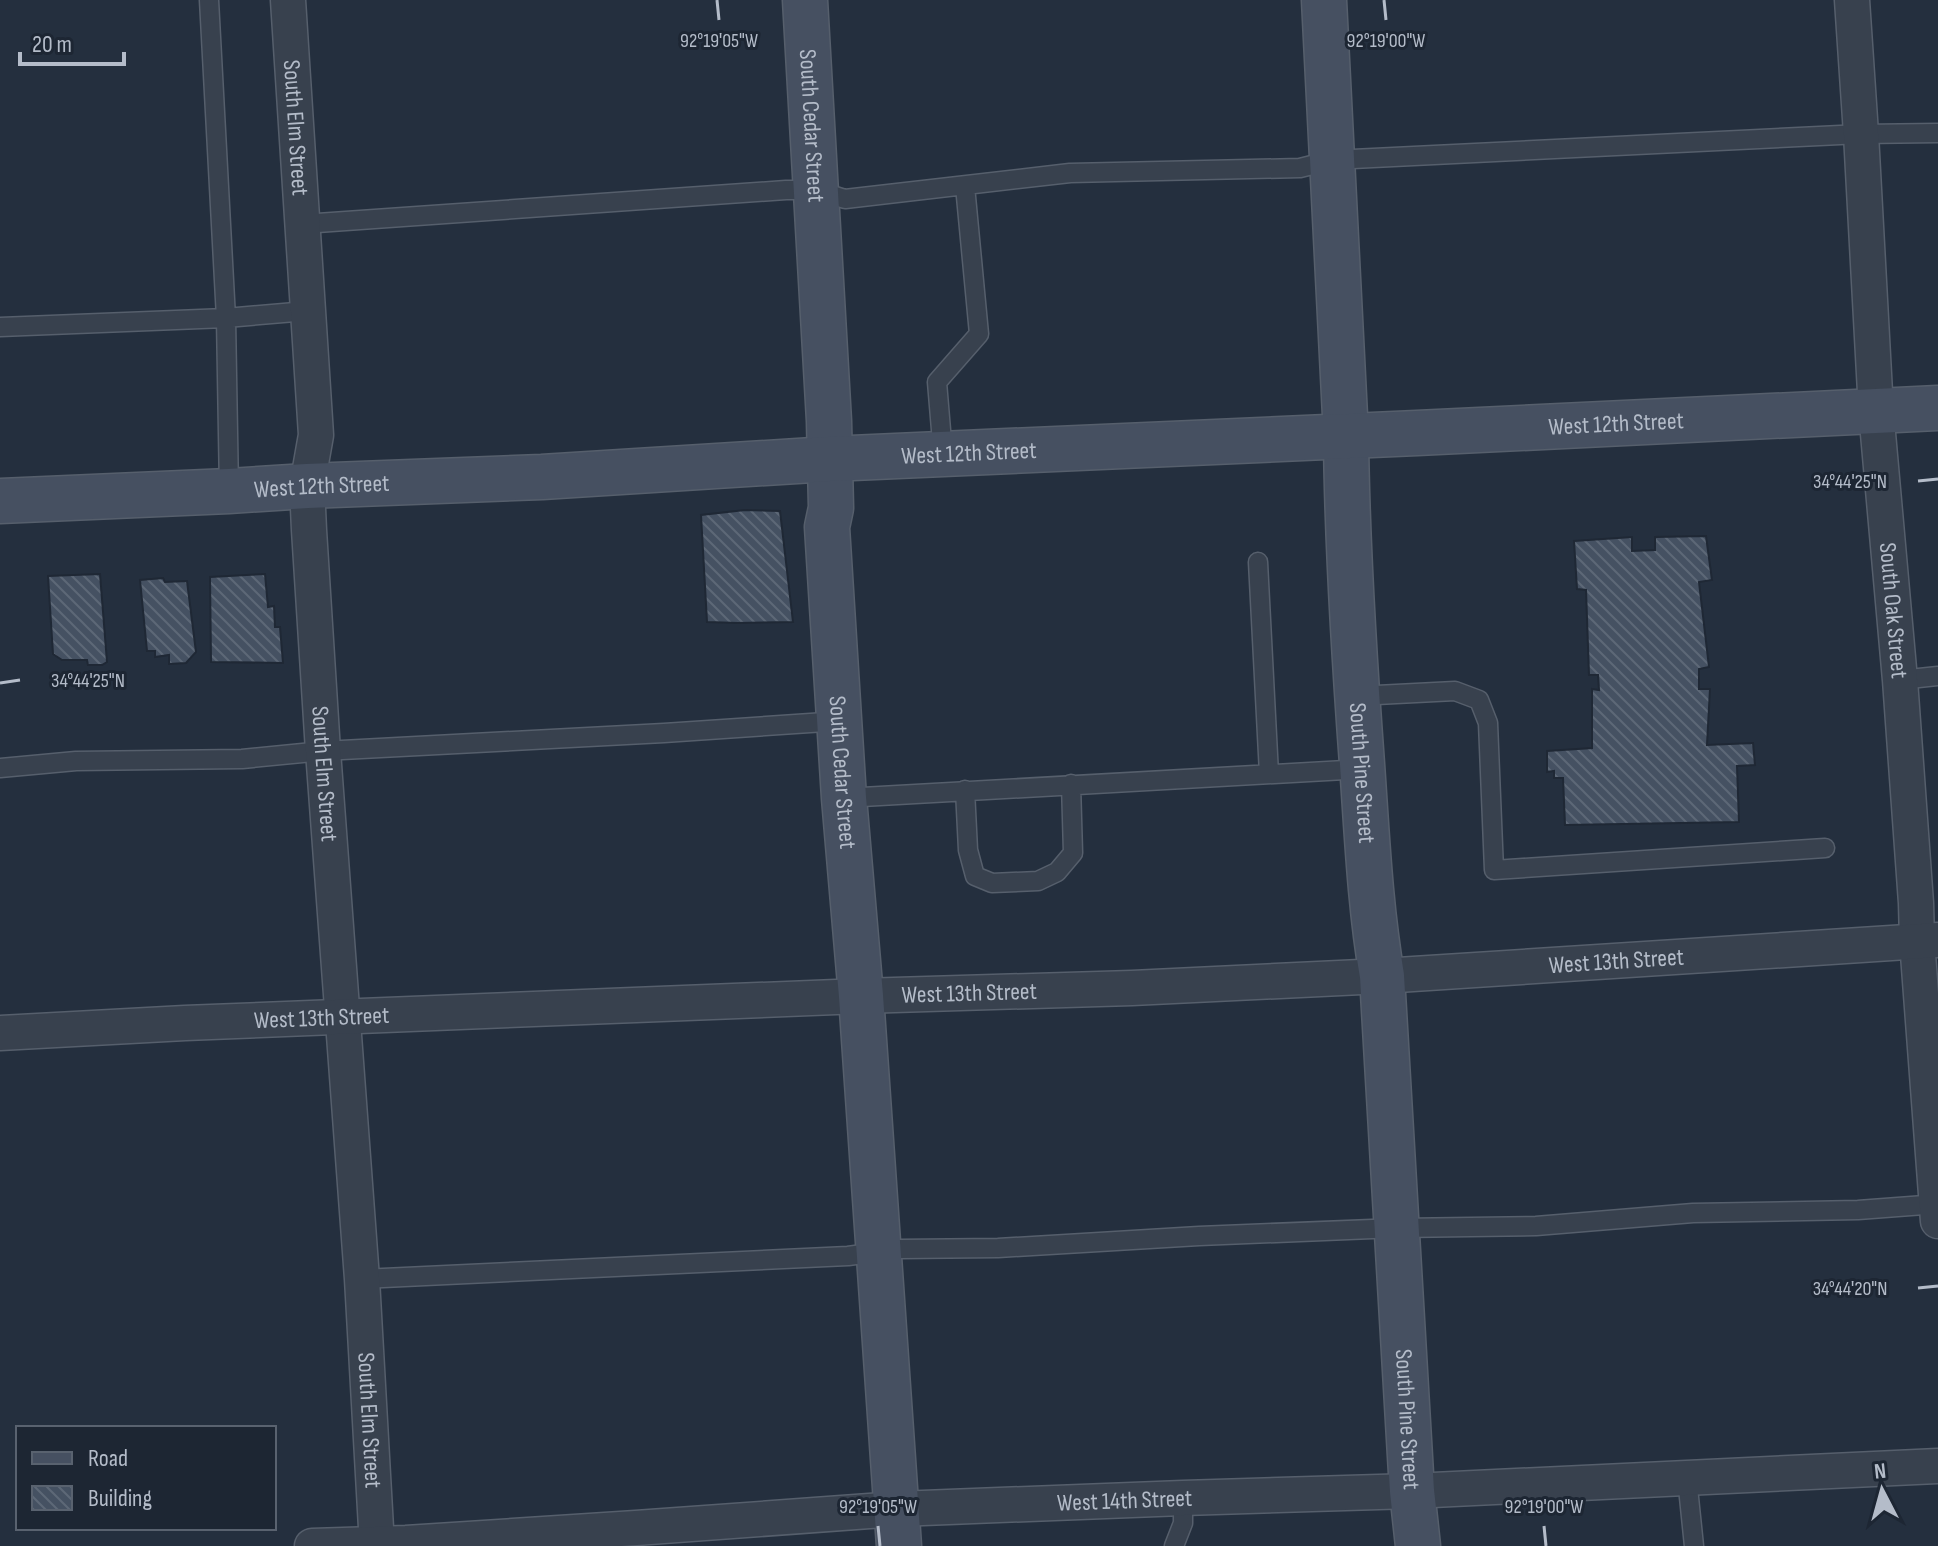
<svg xmlns="http://www.w3.org/2000/svg" width="1938" height="1546" viewBox="0 0 1938 1546" font-family="'Sofia Sans Condensed',sans-serif">
<style>
.building{fill:url(#building-back-hatch);stroke:#1f2835;stroke-width:2}
.lines{fill:none;stroke-linecap:round;stroke-linejoin:round}
.lane-casing{stroke:#565f6c;stroke-width:21}
.street-casing{stroke:#565f6c;stroke-width:37}
.secondary-casing{stroke:#565f6c;stroke-width:47}
.lane{stroke:#38414e;stroke-width:18}
.street{stroke:#38414e;stroke-width:34}
.secondary{stroke:#465061;stroke-width:44}
.ticks{fill:none;stroke:#b4bcc9;stroke-width:3}
.labels{text-anchor:middle;stroke-width:6;stroke-linejoin:round;paint-order:stroke}
.street-label{font-size:24px;fill:#b4bcc9;stroke:#1d2633}
.ticks-label{font-size:20px;text-anchor:middle;fill:#b4bcc9;stroke:#1d2633;stroke-width:6;stroke-linejoin:round;paint-order:stroke}
</style>
<defs>
<pattern id="building-back-hatch" width="6" height="6" patternUnits="userSpaceOnUse" patternTransform="scale(2)"><rect width="6" height="6" fill="#455162"/><path d="M-1 5l2 2M0 0l6 6M5-1l2 2" fill="none" stroke="#5d6877"/></pattern>
</defs>
<rect width="100%" height="100%" fill="#242f3e"/>
<!-- building -->
<path class="building" d="M745,510L780,511L793,622L738,623L707,622L701,515Z
M1706,536L1712,580L1699,582L1709,667L1699,669V689H1710L1707,745L1753,743L1755,765L1737,766L1739,822L1565,825L1563,778H1554V771L1547,772V751L1592,748V689L1599,690L1598,675H1589L1586,590L1577,589L1574,541L1632,537V551L1655,550V537Z
M100,574L107,662L102,665H88L87,660H62L53,654L48,576Z
M265,574L268,607L274,606L275,627H280L283,663L211,662L210,577Z
M163,578L165,582L187,581L196,652L186,663L169,664V655L155,657V651H147L140,580Z"/>
<g class="lines">
<!-- lane casing -->
<g class="lane-casing">
<path id="lane" d="M303,224L786,190H816L845,199L1070,173L1300,168L1332,160L1861,134L1938,133
M0,327L226,318L209,0
M943,454L937,382L979,334L965,186
M229,491L226,318L307,311
M1258,562L1269,774
M1900,680L1938,676
M1357,696L1455,691L1479,700L1488,723L1494,870L1825,848
M0,768L76,761L242,759L323,751L664,733L840,721
M965,790L968,850L975,876L992,883L1038,881L1057,872L1073,853L1071,784
M844,798L1363,769
M362,1279L848,1256L900,1249L998,1248L1199,1236L1397,1228L1536,1226L1693,1213L1858,1210L1938,1204
M1687,1478L1694,1546
M1174,1546L1183,1523V1498"/>
</g>
<!-- street casing -->
<g class="street-casing">
<g id="street">
<path id="s1" d="M288,0L316,435L307,486L309,530L323,751L362,1279L377,1546"/>
<path id="s2" d="M1852,0L1861,134L1876,411L1900,680L1916,903L1917,941L1938,1221"/>
<path id="s3" d="M0,1033L185,1023L861,996L1132,988L1382,976L1938,940"/>
<path id="s4" d="M312,1546L406,1543L636,1528L897,1509L1183,1498L1412,1491L1938,1466"/>
</g>
</g>
<!-- secondary casing -->
<g class="secondary-casing">
<g id="secondary">
<path id="s5" d="M805,0L829,421L831,508L827,527L844,798L861,996L899,1546"/>
<path id="s6" d="M1324,0L1346,436C1347,545 1354,655 1362,764C1367,835 1370,906 1382,976L1412,1491L1418,1546"/>
<path id="s7" d="M0,501L229,491L307,486L542,477L829,459L1417,433L1938,408"/>
</g>
</g>
<!-- lane -->
<use href="#lane" class="lane"/>
<!-- street -->
<use href="#street" class="street"/>
<!-- secondary -->
<use href="#secondary" class="secondary"/>
</g>
<!-- ticks -->
<path class="ticks" d="M717,0L719,20M1384,0L1386,20M1918,481L1938,479M0,683L20,680M1918,1288L1938,1286M878,1526L880,1546M1544,1526L1546,1546"/>
<g class="labels">
<!-- street labels -->
<g class="street-label">
<text dy="8" stroke="none"><textPath href="#s1" startOffset="128">South Elm Street</textPath></text>
<text dy="8" stroke="none"><textPath href="#s5" startOffset="126">South Cedar Street</textPath></text>
<text dy="8" stroke="none"><textPath href="#s7" startOffset="1618">West 12th Street</textPath></text>
<text dy="8" stroke="none"><textPath href="#s7" startOffset="970">West 12th Street</textPath></text>
<text dy="8" stroke="none"><textPath href="#s7" startOffset="322">West 12th Street</textPath></text>
<text dy="8" stroke="none"><textPath href="#s2" startOffset="612">South Oak Street</textPath></text>
<text dy="8" stroke="none"><textPath href="#s1" startOffset="776">South Elm Street</textPath></text>
<text dy="8" stroke="none"><textPath href="#s5" startOffset="774">South Cedar Street</textPath></text>
<text dy="8" stroke="none"><textPath href="#s6" startOffset="774">South Pine Street</textPath></text>
<text dy="8" stroke="none"><textPath href="#s3" startOffset="1618">West 13th Street</textPath></text>
<text dy="8" stroke="none"><textPath href="#s3" startOffset="970">West 13th Street</textPath></text>
<text dy="8" stroke="none"><textPath href="#s3" startOffset="322">West 13th Street</textPath></text>
<text dy="8" stroke="none"><textPath href="#s1" startOffset="1424">South Elm Street</textPath></text>
<text dy="8" stroke="none"><textPath href="#s6" startOffset="1422">South Pine Street</textPath></text>
<text dy="8" stroke="none"><textPath href="#s4" startOffset="814">West 14th Street</textPath></text>
</g>
</g>
<g class="ticks-label">
<text x="719" y="47">92°19'05"W</text>
<text x="1386" y="47">92°19'00"W</text>
<text x="1850" y="488">34°44'25"N</text>
<text x="88" y="687">34°44'25"N</text>
<text x="1850" y="1295">34°44'20"N</text>
<text x="878" y="1513">92°19'05"W</text>
<text x="1544" y="1513">92°19'00"W</text>
</g>
<!-- legend -->
<rect x="16" y="1426" width="260" height="104" fill="#1d2633" stroke="#59626f" stroke-width="2"/>
<rect x="32" y="1452" width="40" height="12" fill="#465061" stroke="#59626f" stroke-width="2"/>
<text x="88" y="1466" font-size="24" fill="#b4bcc9">Road</text>
<rect x="32" y="1486" width="40" height="24" fill="url(#building-back-hatch)" stroke="#59626f" stroke-width="2"/>
<text x="88" y="1506" font-size="24" fill="#b4bcc9">Building</text>
<!-- north arrow -->
<g transform="translate(1882 1490) rotate(354)" stroke="#1d2633" stroke-width="6" paint-order="stroke">
<path d="M0-6L14 30L0 20L-14 30Z" fill="#b4bcc9"/>
<text y="-12" font-size="22" font-weight="bold" text-anchor="middle" fill="#b4bcc9">N</text>
</g>
<!-- scale -->
<path d="M20 52v12h104v-12" fill="none" stroke="#b4bcc9" stroke-width="4"/>
<text x="32" y="52" font-size="24" fill="#b4bcc9" stroke="#1d2633" stroke-width="6" paint-order="stroke">20 m</text>
</svg>
